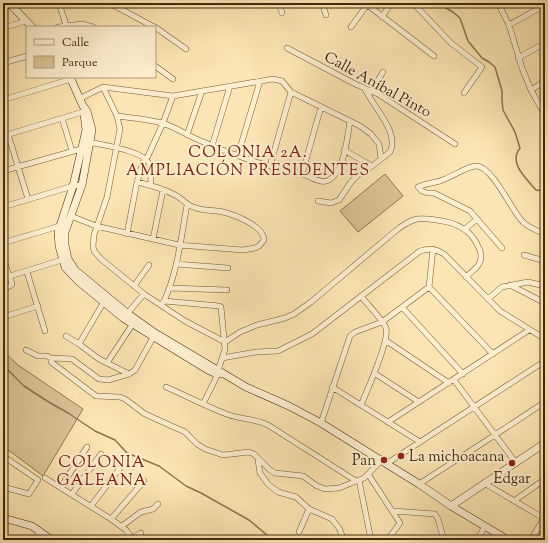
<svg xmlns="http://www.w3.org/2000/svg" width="548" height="543" viewBox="0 0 548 543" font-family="'Sorts Mill Goudy',serif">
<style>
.green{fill:#dcc597;stroke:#8f7750}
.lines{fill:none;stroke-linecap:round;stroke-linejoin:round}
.stream{stroke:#8c734d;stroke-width:1.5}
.street-casing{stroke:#705834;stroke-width:6}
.secondary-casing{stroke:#42290a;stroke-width:8}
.street{stroke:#fdeece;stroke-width:5}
.secondary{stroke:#fdeece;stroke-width:7}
.poi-dot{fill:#8f2418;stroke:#fdeece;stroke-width:1.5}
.labels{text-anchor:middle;stroke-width:4;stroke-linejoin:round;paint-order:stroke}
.street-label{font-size:15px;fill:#42290a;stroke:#fdeece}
.poi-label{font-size:15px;fill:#42290a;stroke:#fdeece;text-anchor:start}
.neighbourhood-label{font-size:16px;letter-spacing:1px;fill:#7a1f14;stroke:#fdeece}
</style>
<rect width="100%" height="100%" fill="#fce5b4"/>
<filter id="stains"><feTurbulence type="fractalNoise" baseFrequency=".005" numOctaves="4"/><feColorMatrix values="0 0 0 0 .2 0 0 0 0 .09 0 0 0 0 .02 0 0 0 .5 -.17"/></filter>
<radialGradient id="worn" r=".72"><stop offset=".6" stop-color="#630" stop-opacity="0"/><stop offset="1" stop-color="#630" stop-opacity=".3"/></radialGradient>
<!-- green -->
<path class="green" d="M385,174L403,196L358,232L340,211Z
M3,351L18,365L83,409L43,476L3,446Z"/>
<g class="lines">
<!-- stream -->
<path class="stream" d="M437,3L453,12L460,18L468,41L482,58L489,62L495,67L502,91V100L503,110L515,132L520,148C508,163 526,178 536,190L543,191L545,195
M3,365L24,386L47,401L68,413L95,431L115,440L127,453L159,466L186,486L201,493L249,520L273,540"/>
<!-- street casing -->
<g class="street-casing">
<path id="street" d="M59,3L66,25
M106,3L117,7L154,27
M279,3L282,13
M322,3L326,15
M365,3L434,56
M413,3L451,43L482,67L464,93
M498,3L509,25L522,68L531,90L545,115
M382,17L391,3
M509,25L545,5
M58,27L82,24L93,27
M155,27L186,49
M351,27L367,5
M3,28L26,21
M287,48L355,84L378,94L455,144
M518,58L545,43
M3,63L27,56
M155,66L173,79
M103,87L117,116L120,129L107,197L94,235L93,246L94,251L101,259L144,294L185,321L225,342
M531,90L545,81
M371,92L383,72
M81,98L103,87L173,96L273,79L282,81L291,92L360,126L371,134L379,144L381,158
M3,100L71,79
M117,116C132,118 148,119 162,123C176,127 188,136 201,141C233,155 266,167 300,173C308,175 321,185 329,180C345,170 347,138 350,121
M62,118L72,151
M8,134L28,199
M187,135L202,91
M3,136L86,111
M212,146L230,86
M344,150L372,166
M238,155L260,81
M270,166L291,92
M3,171L81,149L90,144L94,143C107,146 143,151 149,163C151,170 151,179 151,185
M302,174L321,107
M318,201L331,203L339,200L351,182L359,174L372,166L390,152C400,132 373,107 365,89
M3,207L73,186L82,185
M71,216L96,226L179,245L243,250L255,248L259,246L264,240C264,226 235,215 223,212C213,210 202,211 193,207C185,204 182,198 175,195C164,189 150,185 137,182
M465,229L477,219
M127,234L137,182L143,162L148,156L163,123L173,96
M153,239L163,190
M3,243L63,225
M502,248L470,211L434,193H427L422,191L418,187C426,183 437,183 445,179C453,176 468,166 476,166C493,166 512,212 523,222C529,228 538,231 545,234
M524,255L545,261
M3,257L12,284L10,286L3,289
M176,264L228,268
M27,272L45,331
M10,276L65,259
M510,285L545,303
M134,286L149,265
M429,287L493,354
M429,287L433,249
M170,288L227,290
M361,296C367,304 383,320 386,328C390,340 367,391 361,405
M488,299L502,287L528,282L545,286
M164,301C178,271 181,237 187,205
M161,305L164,301L219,306L221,307L225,349L215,380L203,404
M402,307L463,374
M125,316L144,294
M3,317L38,306
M66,336L79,344L99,359L129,374
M385,340L449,383
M225,342L240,332L257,325L285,318L294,314L311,302L393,233C400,227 408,221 417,219C423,218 430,219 436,220C454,222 470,228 478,246C481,251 482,258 479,264C476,269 470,273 466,277
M79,344L105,300
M26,350L38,356H47L51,358L72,359L99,379L108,380L129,374L135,370L155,334
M51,358V362L96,396L120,397L125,399L145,414L185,432L197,444L205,449L223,455L249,452L254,454L270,470L275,473L303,476L317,486L325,489L339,488L364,478L381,461
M222,358L256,352L278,351L312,334L420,251C430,248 436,249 444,254L500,311L545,339
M107,363L134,322
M374,373L419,402
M454,380L516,463
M166,387C187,396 207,407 229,415C241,419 255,419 268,425L356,481
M332,387L420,442
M388,422L529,330
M321,423L350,336L355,332L382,322L429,287
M3,456L38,480L29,494L3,487
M258,460L260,473L268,484L278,492L296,497L309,509L332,519L339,528L344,540
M386,464L545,361
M368,474L400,523L388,539L379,540
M45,478L111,519L126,530L132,538
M359,480L371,540
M484,483L545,519
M419,484L495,435L545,402
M61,487L87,447
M72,494L101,454
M514,501L545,479
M91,506L120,468
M393,511L435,514L438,519L444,540
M111,519L144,481
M122,526L141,512L153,509L158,504
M299,532L309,509
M35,540L40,531
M129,540L141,533
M477,540L485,526
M531,540L544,518"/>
</g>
<!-- secondary casing -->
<g class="secondary-casing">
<path id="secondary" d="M9,3L32,27
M70,77L83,106L87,111L92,130L82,185L65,232V245L68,259L75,270L127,313L155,333L246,387L289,406L321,423L419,484L451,506L508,540
M84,114L86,130L73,186L58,232L59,246L65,267L78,281L123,318L208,370L217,374H222
M451,506L545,443
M3,518L32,526L52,540"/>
</g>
<!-- street -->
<use href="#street" class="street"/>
<!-- secondary -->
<use href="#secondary" class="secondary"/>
</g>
<!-- markers -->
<g class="poi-dot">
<circle cx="401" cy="456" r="4"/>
<circle cx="384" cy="460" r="4"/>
<circle cx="512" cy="463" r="4"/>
</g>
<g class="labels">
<!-- street labels -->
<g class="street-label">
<text transform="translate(378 84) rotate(29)" y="5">Calle Aníbal Pinto</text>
</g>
<!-- poi labels -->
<g class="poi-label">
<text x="409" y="461">La michoacana</text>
<text x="376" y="465" text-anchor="end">Pan</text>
<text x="512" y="483" text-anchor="middle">Edgar</text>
</g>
<!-- neighbourhood labels -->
<g class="neighbourhood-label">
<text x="248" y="157">COLONIA 2A.<tspan x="248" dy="18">AMPLIACIÓN PRESIDENTES</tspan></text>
<text x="102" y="467">COLONIA<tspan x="102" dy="18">GALEANA</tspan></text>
</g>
</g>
<!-- margin -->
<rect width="548" height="543" fill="none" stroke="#fce5b4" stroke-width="16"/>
<rect x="4" y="4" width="540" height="535" fill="none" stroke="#42290a" stroke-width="2"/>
<rect x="8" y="8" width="532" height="527" fill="none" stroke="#42290a"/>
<!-- legend -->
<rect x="26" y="26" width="130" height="52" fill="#fdeece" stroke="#b29f80"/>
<rect x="34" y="39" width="20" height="6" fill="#fdeece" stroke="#b29f80"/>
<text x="62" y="46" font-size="12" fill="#42290a">Calle</text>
<rect x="34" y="56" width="20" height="12" fill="#dcc597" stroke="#b29f80"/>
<text x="62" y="66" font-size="12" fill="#42290a">Parque</text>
<rect width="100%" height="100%" filter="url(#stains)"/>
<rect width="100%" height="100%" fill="url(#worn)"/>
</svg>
